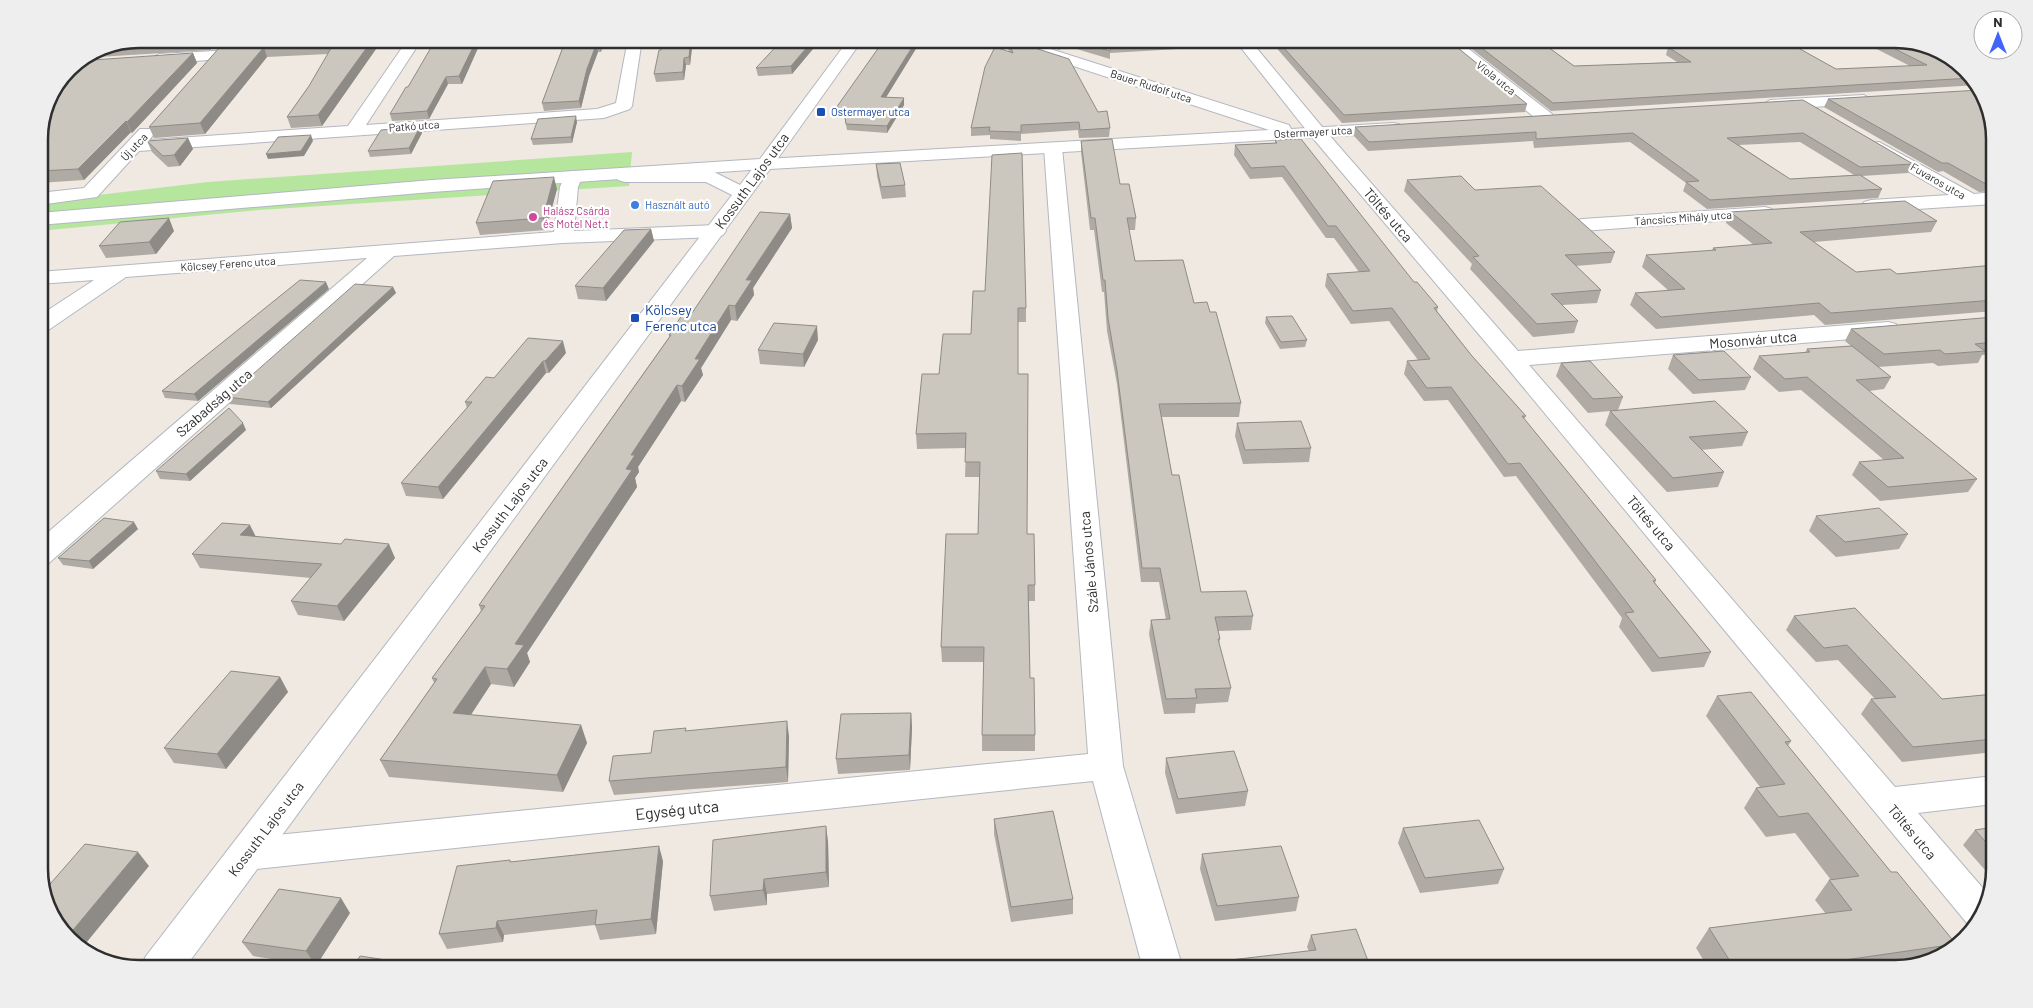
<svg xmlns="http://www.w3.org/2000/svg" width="2033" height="1008" viewBox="0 0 2033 1008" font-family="Barlow,sans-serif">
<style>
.green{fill:#b6e59e}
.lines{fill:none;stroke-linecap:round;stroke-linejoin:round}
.minor-casing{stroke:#b4b7c1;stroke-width:2}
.tertiary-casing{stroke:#b4b7c1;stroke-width:2}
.secondary-casing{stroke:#b4b7c1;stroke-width:2}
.minor{fill:#fff;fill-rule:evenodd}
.tertiary{fill:#fff;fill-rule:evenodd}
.secondary{fill:#fff;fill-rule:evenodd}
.wall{fill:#afaba4;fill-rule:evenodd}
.shaded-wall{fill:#8e8b86}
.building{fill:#cbc7bf;stroke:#8e8b86}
.transit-dot{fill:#1a4fb4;stroke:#fff;stroke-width:2}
.shop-dot{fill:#3f7fe0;stroke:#fff;stroke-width:2}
.hotel-dot{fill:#d1479c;stroke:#fff;stroke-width:2}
.labels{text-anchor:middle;stroke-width:4.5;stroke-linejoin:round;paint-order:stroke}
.far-street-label{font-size:11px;fill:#2e2e2e;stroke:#fff}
.far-transit-label{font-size:11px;fill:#164399;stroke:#fff;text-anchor:start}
.far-shop-label{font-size:11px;fill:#366cbe;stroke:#fff;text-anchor:start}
.far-hotel-label{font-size:11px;fill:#b23c85;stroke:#fff;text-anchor:start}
.street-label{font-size:14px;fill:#2e2e2e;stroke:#fff}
.transit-label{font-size:14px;fill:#164399;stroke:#fff;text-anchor:start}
.near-street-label{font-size:16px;fill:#2e2e2e;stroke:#fff}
.rim{fill:none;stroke:#2e2e2e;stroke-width:2.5}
</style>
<rect width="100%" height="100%" fill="#efe9e1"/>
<!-- green -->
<path class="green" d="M632,152L629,186L259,210L39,231V202L208,182Z"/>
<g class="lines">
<!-- minor casing -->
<g class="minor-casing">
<path id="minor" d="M408,39H422L366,125L597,109L616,103L628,39H642L632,106L630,109L604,118L139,151L97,197L39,205V193L84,188L140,129H152L155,133L149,140L348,126Z
M1234,39H1249L1323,128L1518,351L1888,322L1896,324L1899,329L1896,334L1888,336L1529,365L1895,787L1994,776V804L1918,813L1988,894L1984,913L1971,928L1504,364L1311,136Z
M1440,39H1456L1552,114L1554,118L1552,122H1540Z
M215,51L220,53L223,56L220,59L159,64L151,59L159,54Z
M1879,142L1974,194L1994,192V204L1871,212L1864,210L1861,206L1864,202L1871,200L1949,195L1873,151L1870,147L1873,143Z
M1053,143L1059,144L1062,148L1123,766L1183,969H1143L1093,781L247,870L234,865L228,854L234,843L247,838L1088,754L1044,148L1047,144Z
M573,171L580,173L582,177L578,187L574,231L716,225L723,227L726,231L723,235L716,237L563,243L394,256L49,563L39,566V540L367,258L126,277L47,331L39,333V316L94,280L39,284V272L554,232L560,187L566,173Z
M1765,207L1772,209L1775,213L1772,217L1582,231L1575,229L1572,225L1575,221L1582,219Z"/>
</g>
<!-- tertiary casing -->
<g class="tertiary-casing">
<path id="tertiary" d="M998,39H1019L1289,125L1291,129L1393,123L1399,124L1402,128L1399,132L1393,133L770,169L184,969H140L146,956L732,195L706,182H625L618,180L616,176L618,172L710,170L740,185L759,160L765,159L1269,130L1000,42Z
M1864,95L1872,100L1870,103L1770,110L1762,105L1770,100Z"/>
</g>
<!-- secondary casing -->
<g class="secondary-casing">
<path id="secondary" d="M849,39H863L771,168L765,169L432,192L39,225V213L432,180L760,159Z"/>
</g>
<!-- minor -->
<use href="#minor" class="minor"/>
<!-- tertiary -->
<use href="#tertiary" class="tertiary"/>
<!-- secondary -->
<use href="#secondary" class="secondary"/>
</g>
<!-- wall -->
<path class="wall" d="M221,39L210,50L83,58L101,46Z
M227,39H383L322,126L291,128L287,117L309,86L328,54L267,57L205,134L154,138L149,127Z
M482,39L462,84H448L429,119L392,121L390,114L408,87Z
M566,39H604L601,52H598L589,76L581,108L544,111L542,103Z
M662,39H693L690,65H686L684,80L656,82L654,74L661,50Z
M1007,39L1098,112L1110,128L1109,137L1079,138L1078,130L1021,134V141L990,139V135L971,136V128L1009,52L1007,46Z
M1024,39H1235L1234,42L1230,46L1110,53V59L1060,44V50Z
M1256,39H1447L1527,104L1525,112L1342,123L1273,44L1261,45Z
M1459,39H1537L1574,66L1677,62L1666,55L1668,47L1836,69L1910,66L1857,39H1894L1938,49L1977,83L1978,85L1551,111Z
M818,43L792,74L758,76L756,68Z
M917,47L886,97L904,98V105L887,133L847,130L844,115H837L836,108Z
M193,53L197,63L132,133L131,132L84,180L39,183V133Z
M1828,99L1994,133V191L1979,192L1943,171L1938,172L1824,107Z
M1803,100L1913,164L1908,173L1862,176L1882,189L1878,198L1707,209L1683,191L1686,183L1630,142L1534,148L1533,141L1368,151L1354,136L1355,127ZM1800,142L1854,175L1790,179L1739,145Z
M577,122L572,143L533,145L531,139Z
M420,127L422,133L411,154L370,157L368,151Z
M188,138L193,149L180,166L168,167L152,152L147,141Z
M1275,140L1438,307L1437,311L1472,356L1526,416L1524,419L1656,580L1655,583L1711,652L1704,667L1652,672L1619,627L1622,618L1516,476L1504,477L1448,400L1424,401L1404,374L1407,361L1418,360L1389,321L1351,324L1325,286L1327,274L1359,272L1334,238H1326L1282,177L1250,179L1234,155L1235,145L1275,143Z
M1081,141L1120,184L1136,218L1135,230H1129L1135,261L1194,303L1241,403L1239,417H1162L1172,475L1201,592L1253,616L1251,630L1218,631L1220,639L1219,644L1231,688L1228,702L1196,704L1195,713L1164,714L1149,634L1151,620H1166L1159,582H1141L1117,384L1107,331L1104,292H1102L1094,230H1090L1081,152Z
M876,164L905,185L906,197L882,199L877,176Z
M1407,180L1475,190L1615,252L1611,263L1576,266L1601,290L1597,303L1562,305L1578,321L1574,333L1533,337L1470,269L1472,264L1404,191Z
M557,189L546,230L480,235L476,223Z
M1730,212L1937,221L1931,232L1814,242L1856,272L1897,274L1994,265V311L1825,325L1814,315L1656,329L1630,305L1635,293L1669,291L1642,267L1646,255L1712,251L1713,248L1754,245L1726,223Z
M790,214L792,228L753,288L754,295L737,321L731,320L701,368L703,375L685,402L681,401L638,467L639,472L635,478L637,487L527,653L530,662L514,687L491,684L471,715L581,725L587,743L563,792L389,777L380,760L434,683L432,678L481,611L479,605L669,337V335L692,313Z
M651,229L654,241L606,301L578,299L575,286Z
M174,231L156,254L106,258L99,246Z
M393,287L396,293L271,408L230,404L227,397Z
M329,289L198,401L165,398L162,391Z
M973,291L1026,308V322H1018V374L1027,534L1035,585V601H1029L1030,678L1035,735V751H982V735L984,662H942L941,647L978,534L980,477H965L966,448L917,449L916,434L939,374L971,334Z
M1266,317L1307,340L1305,347L1280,349L1265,323Z
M1994,317V354L1982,355L1978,363L1938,366L1933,363L1878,367L1891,377L1884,389L1869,391L1977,479L1968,492L1880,501L1852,475L1859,462L1884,460L1801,390L1779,392L1753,369L1759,356L1805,353L1807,349L1851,346L1845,341L1851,329Z
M818,340L804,367L760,364L758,350Z
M566,353L549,373H546L443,499L406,496L401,483L467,408L465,402L494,378Z
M1673,355L1751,377L1745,390L1693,394L1668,369Z
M1561,363L1623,397L1618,410L1748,432L1742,446L1701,450L1724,472L1718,487L1667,492L1605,425L1610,411L1588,413L1556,376Z
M1237,423L1311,448L1309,462L1243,464L1235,436Z
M246,430L190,481L160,479L156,471Z
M1816,516L1908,534L1899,549L1836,557L1809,531Z
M138,529L93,569L63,565L58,558Z
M256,537L395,558L344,621L298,615L291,601L311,578L200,568L192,554Z
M1794,616L1942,699L1994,694V752L1902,762L1861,714L1871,699H1875L1838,660L1816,662L1786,630Z
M280,677L288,692L226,769L174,763L164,748Z
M1717,696L1791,741L1788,746L1891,872L1956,944L1948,953L1894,969H1709L1696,948L1709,928L1826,914L1815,900L1829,880H1831L1795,833L1766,837L1744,808L1756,788L1760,787L1706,716Z
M911,713L912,728L910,770L838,774L836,759Z
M686,731L789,736L788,782L614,795L609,781L651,753Z
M1166,758L1248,791L1245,806L1176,814L1165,773Z
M994,819L1073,899V914L1011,922L994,834Z
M1994,827V869L1992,878L1963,845L1975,830Z
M1403,828L1504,869L1498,884L1420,893L1398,843Z
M828,841L829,887L767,894V905L714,911L710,896Z
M1202,854L1299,897L1296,911L1215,921L1200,869Z
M663,861L656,934L600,940L595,925L504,935L503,942L447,949L439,934L511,862Z
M350,913L316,966L253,956L242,942Z
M1311,935L1371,969H1228L1230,960L1309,951L1307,947Z"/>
<!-- shaded-wall -->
<path class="shaded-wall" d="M208,39H221L210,50L206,40Z
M373,39H383L322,126L318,115Z
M477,39H482L462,84L459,76Z
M601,39H604L601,52L599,45Z
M691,39H693L690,65L689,57Z
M814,39H818V43L792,74L791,66Z
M1231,39H1235L1234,42L1230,46Z
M916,41L917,47L882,104L881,97Z
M596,45L598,52L589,76L581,108L579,101L587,69Z
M264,47L267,57L205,134L200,123Z
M193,53L197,63L132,133L127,122Z
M684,58L686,65L684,80L683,72Z
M446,77L448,84L429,119L427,111Z
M904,98V105L887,133V126Z
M576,116L577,122L572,143L571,137Z
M126,121L131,132L84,180L78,169Z
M420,127L422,133L411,154L409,148Z
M311,135L313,141L304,156L268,159L266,154Z
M188,138L193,149L180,166L174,155Z
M554,177L557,189L546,230L543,218Z
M790,214L792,228L753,288L754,295L737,321L735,306L746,280Z
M169,218L174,231L156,254L149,242Z
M651,229L654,241L606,301L603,288Z
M326,282L329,289L198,401L194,394Z
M393,287L396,293L271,408L268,402Z
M729,305L731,320L701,368L703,375L685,402L682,386L695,359Z
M817,326L818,340L804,367L803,354Z
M563,341L566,353L549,373L545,361Z
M543,361L546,373L443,499L438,487Z
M677,385L681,401L638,467L639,472L635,478L637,487L527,653L530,662L514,687L507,669L515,644L626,469L631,455Z
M243,423L246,430L190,481L186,474Z
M134,522L138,529L93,569L89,561Z
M250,525L257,539L240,535Z
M389,544L395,558L344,621L337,606Z
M485,667L491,684L460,731L453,713Z
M280,677L288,692L226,769L217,754Z
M911,713L912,728L910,770L909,755Z
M787,721L789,736L788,782L786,767Z
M581,725L587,743L563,792L557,775Z
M826,826L828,841L829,887L826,872Z
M659,846L663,861L656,934L651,919Z
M138,852L149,866L82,948L68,936Z
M764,879L767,894V905L763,890Z
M341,898L350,913L316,966L306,951Z
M497,921L504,935L503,942L496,928Z"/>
<!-- building -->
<path class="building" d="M139,39H208L206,40L100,47Z
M227,39H373L318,115L287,117L309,86L334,43L264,47L200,123L149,127Z
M436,39H477L459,76L446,77L427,111L390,114L406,87H408Z
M566,39H601L599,45H596L587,69L579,101L542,103Z
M662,39H691L689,57L684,58L683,72L654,74L659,50H661Z
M783,39H814L791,66L756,68Z
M1007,39L1069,59L1098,112L1107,111L1110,128L1080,130L1079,122L1021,125V132L989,131L990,127L971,128L985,67L995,47L1013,53Z
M1047,39H1058L1060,43Z
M1067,39H1231L1111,45L1110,51Z
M1276,39H1447L1527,104L1344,115Z
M1470,39H1537L1574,66L1691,62L1668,47L1791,44L1836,69L1927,65L1875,39H1894L1938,49L1971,78L1553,103Z
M884,40L916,41L881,97L904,98L887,126L846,124L844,109L836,108Z
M193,53L127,122L126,121L78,169L39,171V133L46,100L68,68L78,61Z
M1980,90L1994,133V182L1984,183L1948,163H1942L1828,99Z
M1803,100L1913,164L1860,167L1803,133L1727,138L1790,179L1860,175L1882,189L1710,200L1686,182L1699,181L1633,133L1536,139V132L1369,142L1355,127Z
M576,116L571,137L531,139L538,119Z
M420,127L409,148L368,151L381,130Z
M311,135L301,151L266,154L278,137Z
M188,138L174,155L163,156L147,141Z
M1112,139L1120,184H1129L1136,218H1127L1135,261L1183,260L1194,303L1207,302L1210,312H1216L1241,403L1159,404L1172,475H1179L1201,592L1246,591L1253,616L1215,617L1220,639H1218L1231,688L1195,689L1197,698L1166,699L1151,620L1170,619L1160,568H1142L1117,371L1108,318L1105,280H1103L1095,218H1091L1081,141Z
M1301,139L1414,282H1417L1438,307L1434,308L1472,356L1526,416H1522L1656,580L1653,581L1711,652L1659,658L1625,613L1634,612L1520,463L1508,464L1451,387L1427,388L1407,361L1430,359L1392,308L1353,311L1327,274L1370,271L1336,226H1328L1284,166L1251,168L1235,145L1277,143L1275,140Z
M1022,153L1026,308H1018V374H1028L1027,534H1034L1035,585H1028L1030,678H1034L1035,735H982L984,647H941L946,534H978L980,462H965L966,433L916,434L922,374H939L943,334H971L973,291H985L992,155Z
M900,163L905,185L881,187L876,164Z
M1461,176L1475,190L1541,186L1615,252L1565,255L1601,290L1551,294L1578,321L1537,324L1473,257L1479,256L1407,180Z
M554,177L543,218L476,223L493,181Z
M1905,201L1937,221L1800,232L1856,272L1890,269L1897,274L1994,265V300L1831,313L1819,303L1661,317L1635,293L1685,289L1646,255L1716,250L1713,248L1772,243L1730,212Z
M760,212L790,214L746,280H752L735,306L729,305L695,359H700L682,386L677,385L631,455H635L626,469L632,470L515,644L524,645L507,669L485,667L453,713L581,725L557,775L380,760L437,679L432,678L485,606L479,605L671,335H669L684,312L692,313Z
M169,218L149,242L99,246L120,222Z
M651,229L603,288L575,286L624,230Z
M300,280L326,282L194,394L162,391Z
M355,284L393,287L268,402L227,397Z
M1292,316L1307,340L1281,342L1266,317Z
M1994,317V342L1975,344L1985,351L1945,354L1940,350L1884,354L1851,329Z
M774,323L817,326L803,354L758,350Z
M528,338L563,341L545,361H543L438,487L401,483L472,402H465L486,377L494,378Z
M1852,346L1891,377L1856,380L1977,479L1888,487L1859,462L1904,458L1807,377L1785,379L1759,356L1810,352L1807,349Z
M1724,351L1751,377L1699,380L1673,355Z
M1590,361L1623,397L1593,399L1561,363Z
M1715,401L1748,432L1689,437L1724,472L1673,478L1610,411Z
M229,408L243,423L186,474L156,471Z
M1301,421L1311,448L1245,450L1237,423Z
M1879,508L1908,534L1845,542L1816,516Z
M104,518L134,522L89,561L58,558Z
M222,523L250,525L240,535L341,544L345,539L389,544L337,606L291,601L322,564L192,554Z
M1855,608L1942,699L1994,694V739L1913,747L1871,699L1896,697L1847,645L1824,648L1794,616Z
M231,671L280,677L217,754L164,748Z
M1751,692L1791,741L1785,742L1891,872H1897L1956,944L1782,969H1735L1709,928L1852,910L1829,880L1859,876L1808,813L1779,817L1756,788L1785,784L1717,696Z
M911,713L909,755L836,759L841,714Z
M787,721L786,767L609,781L613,756L651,753L654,731L686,728L685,731Z
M1234,751L1248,791L1178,799L1166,758Z
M1053,811L1073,899L1011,907L994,819Z
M1479,820L1504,869L1425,878L1403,828Z
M826,826V872L764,879L763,890L710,896L713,840Z
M1994,827V851L1975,830Z
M85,844L138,852L68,936L56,925L44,891Z
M659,846L651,919L595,925L597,910L497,921L496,928L439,934L457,866L510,860V862Z
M1281,846L1299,897L1217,906L1202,854Z
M279,889L341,898L306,951L242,942Z
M1356,929L1371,969H1233L1230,960L1316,950L1311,935Z
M360,956L445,969H352Z"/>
<!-- markers -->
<g class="transit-dot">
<rect x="816" y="107" width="10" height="10" rx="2.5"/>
<rect x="630" y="313" width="10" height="10" rx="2.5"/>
</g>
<circle class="shop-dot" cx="635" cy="205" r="5"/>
<circle class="hotel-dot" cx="533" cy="217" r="5"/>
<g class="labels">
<!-- far-street labels -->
<g class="far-street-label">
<text transform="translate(1496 78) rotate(39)" y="4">Viola utca</text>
<text transform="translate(1151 86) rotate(18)" y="4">Bauer Rudolf utca</text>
<text transform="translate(414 126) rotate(-4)" y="4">Patkó utca</text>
<text transform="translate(1313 132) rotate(-3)" y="4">Ostermayer utca</text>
<text transform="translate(134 147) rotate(-47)" y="4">Új utca</text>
<text transform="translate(1938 181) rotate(30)" y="4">Fuvaros utca</text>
<text transform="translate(1683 218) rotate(-4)" y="4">Táncsics Mihály utca</text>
<text transform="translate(228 264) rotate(-4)" y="4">Kölcsey Ferenc utca</text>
</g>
<!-- far-transit labels -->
<g class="far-transit-label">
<text x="831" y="116">Ostermayer utca</text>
</g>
<!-- far-shop labels -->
<g class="far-shop-label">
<text x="645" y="209">Használt autó</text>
</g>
<!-- far-hotel labels -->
<g class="far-hotel-label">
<text x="543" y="215">Halász Csárda<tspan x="543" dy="13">és Motel Net.t</tspan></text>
</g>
<!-- street labels -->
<g class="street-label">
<text transform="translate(752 181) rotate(-54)" y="5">Kossuth Lajos utca</text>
<text transform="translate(1388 215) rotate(49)" y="5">Töltés utca</text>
<text transform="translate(1753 340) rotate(-5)" y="5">Mosonvár utca</text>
<text transform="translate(214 403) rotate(-41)" y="5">Szabadság utca</text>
<text transform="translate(510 505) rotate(-53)" y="5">Kossuth Lajos utca</text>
<text transform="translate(1651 523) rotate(50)" y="5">Töltés utca</text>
<text transform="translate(1089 562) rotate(-95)" y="5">Szále János utca</text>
<text transform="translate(266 829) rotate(-53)" y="5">Kossuth Lajos utca</text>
<text transform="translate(1912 832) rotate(50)" y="5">Töltés utca</text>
</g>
<!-- transit labels -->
<g class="transit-label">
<text x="645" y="315">Kölcsey<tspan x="645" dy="16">Ferenc utca</tspan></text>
</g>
<!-- near-street labels -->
<g class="near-street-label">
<text transform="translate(677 810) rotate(-6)" y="6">Egység utca</text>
</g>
</g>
<!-- crop -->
<path d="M0 0H2033V1008H0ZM139 48H1895A91 91 0 0 1 1986 139V869A91 91 0 0 1 1895 960H139A91 91 0 0 1 48 869V139A91 91 0 0 1 139 48Z" fill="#eee" fill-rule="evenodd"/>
<path class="rim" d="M139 48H1895A91 91 0 0 1 1986 139V869A91 91 0 0 1 1895 960H139A91 91 0 0 1 48 869V139A91 91 0 0 1 139 48Z"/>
<!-- north arrow -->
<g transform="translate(1998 35)"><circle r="24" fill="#ffffff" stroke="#ababab"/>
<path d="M0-4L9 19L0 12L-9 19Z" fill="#4264fb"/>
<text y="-8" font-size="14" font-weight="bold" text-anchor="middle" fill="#2e2e2e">N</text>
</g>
</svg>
